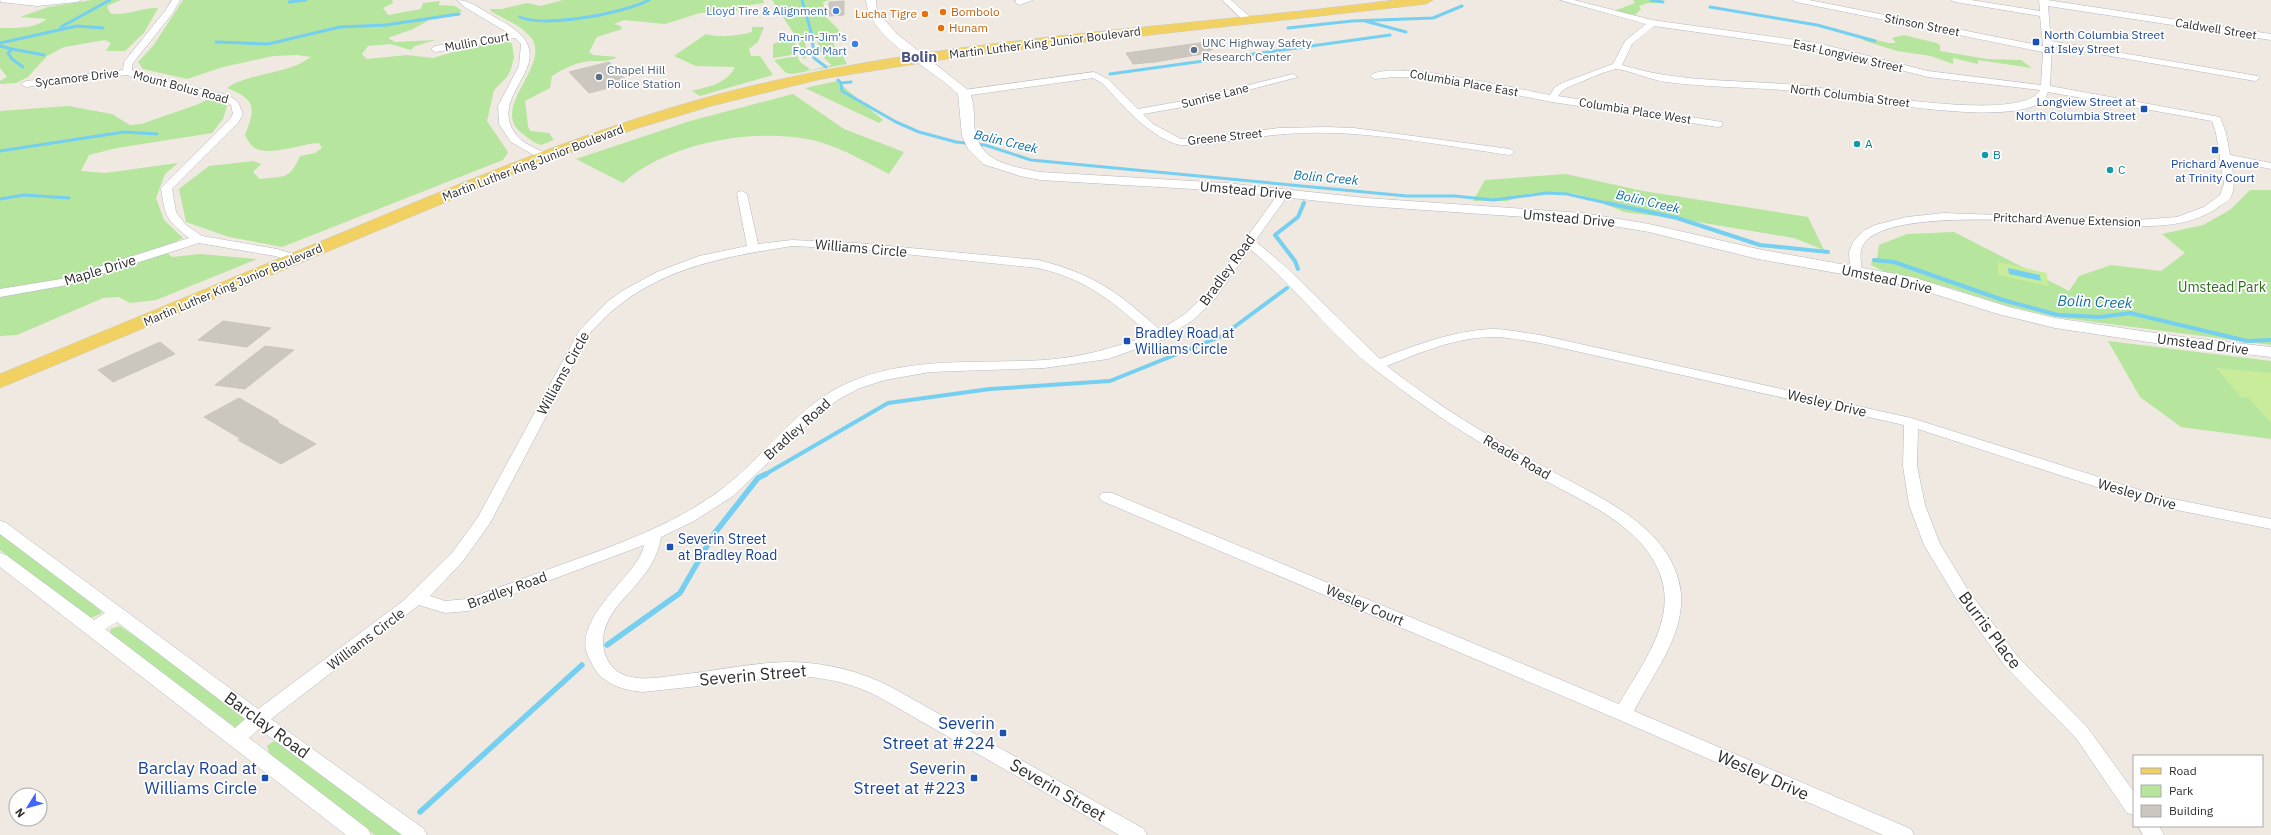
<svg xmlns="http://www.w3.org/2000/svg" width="2271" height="835" viewBox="0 0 2271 835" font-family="'IBM Plex Sans',sans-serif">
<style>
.green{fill:#b6e59e}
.pitch{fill:#c9ec9a}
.water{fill:#75cff0}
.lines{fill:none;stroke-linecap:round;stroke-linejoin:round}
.stream-far2{stroke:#75cff0;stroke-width:3}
.stream-far1{stroke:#75cff0;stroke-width:4}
.stream{stroke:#75cff0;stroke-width:5.5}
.building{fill:#cbc7bf;stroke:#cbc5ba}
.minor-casing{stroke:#b4b7c1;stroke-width:1}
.tertiary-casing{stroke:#b4b7c1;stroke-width:1}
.primary-casing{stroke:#c9c9c9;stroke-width:1}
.minor{fill:#fff;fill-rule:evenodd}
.tertiary{fill:#fff;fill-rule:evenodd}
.primary{fill:#f2d163;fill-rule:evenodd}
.shop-dot{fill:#3f7fe0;stroke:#fff;stroke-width:1.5}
.food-dot{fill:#e8710a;stroke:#fff;stroke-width:1.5}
.transit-dot{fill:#1a4fb4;stroke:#fff;stroke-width:1.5}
.service-dot{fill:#5c6f8a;stroke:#fff;stroke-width:1.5}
.culture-dot{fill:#0f9aa8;stroke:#fff;stroke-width:1.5}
.labels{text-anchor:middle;stroke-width:3.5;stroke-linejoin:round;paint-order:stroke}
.far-shop-label{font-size:12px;fill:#366cbe;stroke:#fff;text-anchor:end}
.far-food-label{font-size:12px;fill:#c56008;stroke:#fff;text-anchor:start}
.far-street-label{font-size:12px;fill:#2e2e2e;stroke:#fff}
.far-transit-label{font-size:12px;fill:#164399;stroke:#fff;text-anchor:start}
.far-service-label{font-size:12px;fill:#4e5e75;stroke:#fff;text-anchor:start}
.far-culture-label{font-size:12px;fill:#0d838f;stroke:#fff;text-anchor:start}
.far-water-label{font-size:13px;font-style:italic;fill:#0d6fa3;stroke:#fff}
.street-label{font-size:14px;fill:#2e2e2e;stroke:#fff}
.park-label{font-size:14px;fill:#2c6e1b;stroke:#fff}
.transit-label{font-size:14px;fill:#164399;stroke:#fff;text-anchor:start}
.far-district-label{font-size:15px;font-weight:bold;fill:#4d5680;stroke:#fff}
.water-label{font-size:15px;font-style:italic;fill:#0d6fa3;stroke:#fff}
.near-street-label{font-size:17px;fill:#2e2e2e;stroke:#fff}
.near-transit-label{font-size:17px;fill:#164399;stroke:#fff;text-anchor:end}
</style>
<rect width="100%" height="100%" fill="#efe9e1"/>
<!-- green -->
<path class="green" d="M92,0H121L107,6L110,13C125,17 142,7 158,8L144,33L125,51H106L111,43L105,40L64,47L47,56L28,77L16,83L0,84V81L7,77L0,68V28C16,28 34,29 47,19L20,17L48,7Z
M183,0H392L393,3L383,8L388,15L421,9L423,3L440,1L439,5L455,6L462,11L457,14L431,19L413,29L388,38L395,42L436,40L415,46L411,50L390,44L368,46L362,54L367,59L407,55L433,58L460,50L501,41L510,42L512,44L514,57L511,69L507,77L494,90L487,121L508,152L503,160L282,247L229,237L186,222L179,189L209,166L253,161L261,164L253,172L260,179C284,176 290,180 300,156L315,153L322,148L319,143C301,144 276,154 260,150C252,149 248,141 245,135C256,107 256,100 227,88C251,72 287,75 311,57L297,55L273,56L223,67L187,79L143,69L138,62L153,46Z
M563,0H763L764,3L742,6L735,12L700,13L665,24L624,20L614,24L621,26L622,29L597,37L589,52L593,55L617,57C609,62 599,61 590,61C577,62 563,69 552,76L550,88L525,101L528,126L530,131L549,133L554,140L541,145C534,143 528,138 523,134C488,109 550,67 532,39C523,26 506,20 492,12L490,9H502L527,3L540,6Z
M772,0H829L823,2L826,17L841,32L833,41L838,57L842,51L843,57L847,64L792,74L786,73L774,60L797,56L800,62L810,69L807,71L832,65C822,58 819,51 817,39L803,35L807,51L805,59L801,57L798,40Z
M1633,0H1662L1663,3H1648L1639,6L1641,9L1635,15L1614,11L1635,3Z
M752,27H764L758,42L749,49L751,56H760L773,75L700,96L692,91C709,86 727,84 735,67L696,66L674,56L706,34C720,38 737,36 752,32Z
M1903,35L1937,43L1940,45V51L1987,59L2021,60L2032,68L1978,60V64L1953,58V64L1931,56L1897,51L1862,40L1866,38L1889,43H1896L1892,38Z
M792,37L795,42L797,54L773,58V44Z
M837,81L883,120L879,123L805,88Z
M793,94L844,129L904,152L889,174C867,163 844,149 820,142C761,126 670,141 623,183L576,159L690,121Z
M209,99L219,100L227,106L223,119L212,133L117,148L89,155L81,171L105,173L178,163L165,174L156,198L164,220L183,238L162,249L172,257L200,254L257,259L156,300L130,303L119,297L103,298L17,335L0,336V111L68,106L112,114L130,125L141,124L196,105Z
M1566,174L1643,191L1808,217L1824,250L1794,238L1680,219L1624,212L1594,199L1572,193H1531L1507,201H1473L1485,180Z
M2250,190H2271V345L2056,317L2008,306L1944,286L1883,271L1871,265L1872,259H1877L1879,245L1907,234L1954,232L2069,291L2079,276L2111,265L2161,271L2185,253L2162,234L2203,225L2230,210Z
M2108,341L2271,361V439L2181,427L2140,397Z
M0,534L100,610L102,613L91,618L0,550Z
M120,626L243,713L247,717L239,728L235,727L111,634L110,629Z
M279,741L405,835H375L270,755L267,746L272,742Z"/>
<!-- pitch -->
<path class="pitch" d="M1998,262L2047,273L2048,286L1998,275Z
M2216,368L2271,373V423L2249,398H2242Z"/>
<!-- water -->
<path class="water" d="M2008,268L2040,275L2041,281L2009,274Z"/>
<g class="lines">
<!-- stream-far2 -->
<path class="stream-far2" d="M802,0L812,35L814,58L826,67
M1651,0L1663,2
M289,2L306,0
M1710,7L1817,25L1875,41
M520,17C545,28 625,13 649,0
M1365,21L1406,32
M61,27L110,0
M1288,28L1352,21L1433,18L1462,6
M216,42L268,44L340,27L386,25L459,14
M0,43L77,26L103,28
M0,46L12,49L8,53L12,59L23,67
M12,49L44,55
M1110,74L1390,35
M838,80L841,83L842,91L896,122L919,132L956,142L985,145L1031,160L1407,196H1455L1493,200L1547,193L1567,194L1611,204
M841,83L851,82
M0,151L124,132L157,134
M0,199L24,195L69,198
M1303,204L1304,202"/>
<!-- stream-far1 -->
<path class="stream-far1" d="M1607,203L1677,218L1760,245L1828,252
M1874,260L1894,262L2003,300L2058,315L2100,317L2130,313L2247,341L2271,340
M1298,269L1295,261L1275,235L1298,217L1304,203
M764,475L888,403L990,389L1110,381L1222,336L1287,288"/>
<!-- stream -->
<path class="stream" d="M607,645L680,593L714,534L758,478L766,474
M420,812L582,665"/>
</g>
<!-- building -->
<path class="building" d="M844,1V15L829,16V2Z
M1207,42L1213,49L1203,54L1155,62L1133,64L1126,53Z
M609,62L629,83L589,93L569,72Z
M223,321L271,328L247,347L198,340Z
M160,342L175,354L113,382L98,370Z
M265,346L294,350L245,389L215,385Z
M239,398L279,421L277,422L316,444L281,464L238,440L241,439L204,417Z"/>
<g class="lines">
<!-- minor casing -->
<g class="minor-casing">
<path id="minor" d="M0,0H81L77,2L37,6L1,2Z
M172,0H180L172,14L132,64V70L149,77L228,95L238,102L243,114L238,123L172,189L176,212L186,225L202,236L277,249L300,256L302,259L296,263L275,256L199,243L67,285L0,297V289L61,279L189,238C166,220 165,216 161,188L230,119L233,114L231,105L222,99L143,81L127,75L26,87L21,84L26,81L123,70L124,62L165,11Z
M457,0C471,0 485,12 498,19C577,60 479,92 518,137C524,144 538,149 547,154V158H539L511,142L499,124L498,106L519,66L521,44L515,38L435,52L431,49L435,46L510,34L466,8Z
M1016,0H1033L1019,5L1015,2Z
M1222,0H1231L1251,18V22H1245Z
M1560,0H1574L1652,20L1817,43L1928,71L2041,85L2043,52L1796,2L1792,0H1809L2043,46L2040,16L1955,2L1951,0H1971L2040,11L2039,0H2047L2271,34V40L2048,6L2051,41L2258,76L2260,78L2255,81L2052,46L2050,86L2220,117L2226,133L2230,155L2271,163V169L2231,161C2233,174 2236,185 2231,197C2228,202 2221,205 2217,208C2184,231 2137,226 2099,225C2053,223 1894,207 1865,242C1858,250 1861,261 1862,271L1856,275L1850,271L1849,252L1853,242L1863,231L1875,225L1907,217L1944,213L2137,220L2177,217L2204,207L2220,195L2224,184L2216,133L2212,121L2048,92C2047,94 2046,98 2044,100C2012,130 1850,97 1805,92C1759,87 1712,88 1666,82C1655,81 1624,69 1617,69C1606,70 1580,83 1568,87L1562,91L1558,96L1722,122V126L1718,127L1552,102L1430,78L1393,77L1375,79L1370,76C1388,58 1521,90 1550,95L1555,87L1562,83L1613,64L1625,41L1646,24ZM1654,26L1817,49L1928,77L2040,90C2022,125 1843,90 1806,86C1744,79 1682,84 1622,65L1632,44Z
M1094,72L1108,79L1138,109L1183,101L1293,74L1298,77L1183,107L1143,114L1153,124L1181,139L1206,138L1279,128L1326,127L1354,128L1510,149L1515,152L1510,155C1430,144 1346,125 1266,136C1248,138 1189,149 1176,144C1145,133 1124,106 1102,83L1093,78L964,96L959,93L964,90Z
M1280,190L1285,193L1284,201L1255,241L1286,267L1380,359C1415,345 1453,331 1491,329C1508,329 1524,333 1540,335L1911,418L2159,496L2271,519V529L2152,505L1918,429L1917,466L1925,505L1940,544L1968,590L2017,656L2088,728L2134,792V815L2127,813L2076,738L2005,666L1956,598L1924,545L1909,505L1903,466L1904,425L1540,343C1525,341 1509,337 1494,337C1457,337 1421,352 1387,366C1420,392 1456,416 1492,437C1515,451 1538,464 1561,476C1609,502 1675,532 1681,594C1684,637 1652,675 1634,711L1911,829L1914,835H1883L1617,719L1102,501L1099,497L1102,493H1112L1619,704C1640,667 1678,620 1660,574C1642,527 1590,505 1548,482C1526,469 1503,456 1481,443C1443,420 1408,395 1373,368C1330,334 1294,285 1250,249L1214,300L1193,320L1164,339L1108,359L1044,368L930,372L885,380L860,388L839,399L821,412L733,496L694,521L661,537C655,580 612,598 604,632C600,650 608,670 627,676C643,681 662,677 678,675C716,671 754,662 792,662C828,663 859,671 891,687L1144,829L1147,835H1119L879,697C850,682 823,677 791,676L643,692C623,690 601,684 592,664C590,660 587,655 586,650C580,624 614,590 629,572C635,564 642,556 644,545L468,611L445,613L419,605L271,719L424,829L427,835H402L259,729L249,738L368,829L371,835H346L0,567V553L6,555L94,620L105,613L0,534V521L5,522L258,709L403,601L452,553L478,517L579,331L607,302L622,291L657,272L699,256L747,246L737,194L738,192L742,191L747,194L758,244L792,240L857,243L1038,260C1094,274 1118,292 1160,330L1185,314L1206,294L1273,201L1276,191ZM792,246L857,249L1038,268C1086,279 1114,302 1150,335C1112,348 1085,357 1044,360C980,364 911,356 850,382C798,404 766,455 723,488C680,521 627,541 577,559C540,572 504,586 467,599L445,601L430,596L463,561L490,523L590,333C599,324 607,314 617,307C667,266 730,256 792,246ZM117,622L245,719L235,728L105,629Z
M2138,826H2159L2164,835H2143Z"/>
</g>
<!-- tertiary casing -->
<g class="tertiary-casing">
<path id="tertiary" d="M866,0H876L877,11L897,34L968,90C974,99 974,111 974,121C976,162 1006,165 1040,172L1226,183L1366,198L1583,213L1649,224L1758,249L1912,277L2009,307L2055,318L2175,336L2271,347V357L2175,346L2055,328L1998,314L1909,286L1758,259L1649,232L1583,221L1366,206L1226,191L1040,180L1020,176L983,164L968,149L962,136L958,94C932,68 869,39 866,0Z"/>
</g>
<!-- primary casing -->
<g class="primary-casing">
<path id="primary" d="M1395,0H1433L1426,4L971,55L821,79L711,106L635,129L523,170L0,388V374C119,325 239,275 358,226C485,173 610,121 743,88C957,36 1178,28 1395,0Z"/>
</g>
<!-- minor -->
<use href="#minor" class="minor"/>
<!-- tertiary -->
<use href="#tertiary" class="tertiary"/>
<!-- primary -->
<use href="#primary" class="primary"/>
</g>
<!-- markers -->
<g class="shop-dot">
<circle cx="836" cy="11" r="4"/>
<circle cx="855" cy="44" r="4"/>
</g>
<g class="food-dot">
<circle cx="943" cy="12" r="4"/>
<circle cx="925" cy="14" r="4"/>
<circle cx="941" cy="28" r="4"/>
</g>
<g class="transit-dot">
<rect x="2032" y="38" width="8" height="8" rx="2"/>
<rect x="2140" y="105" width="8" height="8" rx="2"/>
<rect x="2211" y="146" width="8" height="8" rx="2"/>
<rect x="1123" y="337" width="8" height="8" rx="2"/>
<rect x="666" y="543" width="8" height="8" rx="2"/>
<rect x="999" y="729" width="8" height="8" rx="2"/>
<rect x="261" y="774" width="8" height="8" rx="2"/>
<rect x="970" y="774" width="8" height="8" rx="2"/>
</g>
<g class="service-dot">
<circle cx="1194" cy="50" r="4"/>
<circle cx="599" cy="77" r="4"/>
</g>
<g class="culture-dot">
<circle cx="1857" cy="144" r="4"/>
<circle cx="1985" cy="155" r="4"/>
<circle cx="2110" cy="170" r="4"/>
</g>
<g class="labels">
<!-- far-shop labels -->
<g class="far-shop-label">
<text x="828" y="15">Lloyd Tire &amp; Alignment</text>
<text x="847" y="41">Run-in-Jim's<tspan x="847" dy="14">Food Mart</tspan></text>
</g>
<!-- far-food labels -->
<g class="far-food-label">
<text x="951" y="16">Bombolo</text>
<text x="917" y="18" text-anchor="end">Lucha Tigre</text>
<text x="949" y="32">Hunam</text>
</g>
<!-- far-street labels -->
<g class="far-street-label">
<text transform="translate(1922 25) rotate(11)" y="4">Stinson Street</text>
<text transform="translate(2216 29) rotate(9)" y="4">Caldwell Street</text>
<text transform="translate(477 42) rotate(-10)" y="4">Mullin Court</text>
<text transform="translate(1045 43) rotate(-7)" y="4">Martin Luther King Junior Boulevard</text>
<text transform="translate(1848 56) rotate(13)" y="4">East Longview Street</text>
<text transform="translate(77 78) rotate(-7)" y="4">Sycamore Drive</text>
<text transform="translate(1464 83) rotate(10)" y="4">Columbia Place East</text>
<text transform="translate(181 87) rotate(15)" y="4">Mount Bolus Road</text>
<text transform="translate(1215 96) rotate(-14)" y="4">Sunrise Lane</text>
<text transform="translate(1850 96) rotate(7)" y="4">North Columbia Street</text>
<text transform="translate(1635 111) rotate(9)" y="4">Columbia Place West</text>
<text transform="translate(1225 137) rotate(-6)" y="4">Greene Street</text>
<text transform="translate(533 163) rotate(-21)" y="4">Martin Luther King Junior Boulevard</text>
<text transform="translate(2067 220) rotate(2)" y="4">Pritchard Avenue Extension</text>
<text transform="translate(233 285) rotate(-23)" y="4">Martin Luther King Junior Boulevard</text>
</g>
<!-- far-transit labels -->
<g class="far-transit-label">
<text x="2044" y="39">North Columbia Street<tspan x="2044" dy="14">at Isley Street</tspan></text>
<text x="2136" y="106" text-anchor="end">Longview Street at<tspan x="2136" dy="14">North Columbia Street</tspan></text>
<text x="2215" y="168" text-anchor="middle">Prichard Avenue<tspan x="2215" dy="14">at Trinity Court</tspan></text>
</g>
<!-- far-service labels -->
<g class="far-service-label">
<text x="1202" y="47">UNC Highway Safety<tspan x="1202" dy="14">Research Center</tspan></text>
<text x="607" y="74">Chapel Hill<tspan x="607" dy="14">Police Station</tspan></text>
</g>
<!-- far-culture labels -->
<g class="far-culture-label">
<text x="1865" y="148">A</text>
<text x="1993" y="159">B</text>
<text x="2118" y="174">C</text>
</g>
<!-- far-water labels -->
<g class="far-water-label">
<text transform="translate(1006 141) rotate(13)" y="5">Bolin Creek</text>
<text transform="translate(1326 177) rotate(5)" y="5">Bolin Creek</text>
<text transform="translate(1648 201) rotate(13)" y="5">Bolin Creek</text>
</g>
<!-- street labels -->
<g class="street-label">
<text transform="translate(1246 190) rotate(5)" y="5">Umstead Drive</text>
<text transform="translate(1569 218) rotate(5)" y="5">Umstead Drive</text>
<text transform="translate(861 248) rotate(5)" y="5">Williams Circle</text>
<text transform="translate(100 270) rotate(-17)" y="5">Maple Drive</text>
<text transform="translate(1227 270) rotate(-54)" y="5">Bradley Road</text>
<text transform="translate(1887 279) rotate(12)" y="5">Umstead Drive</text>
<text transform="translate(2203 344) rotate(7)" y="5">Umstead Drive</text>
<text transform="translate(563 373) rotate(-61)" y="5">Williams Circle</text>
<text transform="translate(1827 403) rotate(13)" y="5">Wesley Drive</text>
<text transform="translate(797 429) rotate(-42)" y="5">Bradley Road</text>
<text transform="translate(1517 457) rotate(30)" y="5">Reade Road</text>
<text transform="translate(2137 494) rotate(16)" y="5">Wesley Drive</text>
<text transform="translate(507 590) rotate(-20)" y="5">Bradley Road</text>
<text transform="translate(1365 605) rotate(23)" y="5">Wesley Court</text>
<text transform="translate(366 639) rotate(-37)" y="5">Williams Circle</text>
</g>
<!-- park labels -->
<g class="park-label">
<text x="2222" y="292">Umstead Park</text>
</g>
<!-- transit labels -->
<g class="transit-label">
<text x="1135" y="338">Bradley Road at<tspan x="1135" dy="16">Williams Circle</tspan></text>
<text x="678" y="544">Severin Street<tspan x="678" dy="16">at Bradley Road</tspan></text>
</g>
<!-- far-district labels -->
<g class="far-district-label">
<text x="919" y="62">Bolin</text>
</g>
<!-- water labels -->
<g class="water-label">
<text transform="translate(2095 302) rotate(2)" y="5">Bolin Creek</text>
</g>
<!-- near-street labels -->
<g class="near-street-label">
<text transform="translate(1990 630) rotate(53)" y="6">Burris Place</text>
<text transform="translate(753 675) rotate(-5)" y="6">Severin Street</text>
<text transform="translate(267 725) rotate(36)" y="6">Barclay Road</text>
<text transform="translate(1763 775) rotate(24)" y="6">Wesley Drive</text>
<text transform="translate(1058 790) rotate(30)" y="6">Severin Street</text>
</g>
<!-- near-transit labels -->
<g class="near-transit-label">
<text x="995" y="729">Severin<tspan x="995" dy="20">Street at #224</tspan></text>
<text x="257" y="774">Barclay Road at<tspan x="257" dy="20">Williams Circle</tspan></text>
<text x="966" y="774">Severin<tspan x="966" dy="20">Street at #223</tspan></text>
</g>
</g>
<!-- legend -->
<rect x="2133" y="755" width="130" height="72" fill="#ffffff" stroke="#ababab"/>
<rect x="2141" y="768" width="20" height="6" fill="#f2d163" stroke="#ababab"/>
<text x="2169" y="775" font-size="12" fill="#2e2e2e">Road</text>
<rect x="2141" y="785" width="20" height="12" fill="#b6e59e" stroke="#ababab"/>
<text x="2169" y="795" font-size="12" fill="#2e2e2e">Park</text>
<rect x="2141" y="805" width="20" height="12" fill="#cbc7bf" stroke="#ababab"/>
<text x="2169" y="815" font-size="12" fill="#2e2e2e">Building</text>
<!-- north arrow -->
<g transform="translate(28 807) rotate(233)"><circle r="19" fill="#ffffff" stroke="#ababab"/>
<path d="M0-3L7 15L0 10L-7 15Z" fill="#4264fb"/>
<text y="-6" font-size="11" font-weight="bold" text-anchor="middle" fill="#2e2e2e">N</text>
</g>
</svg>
